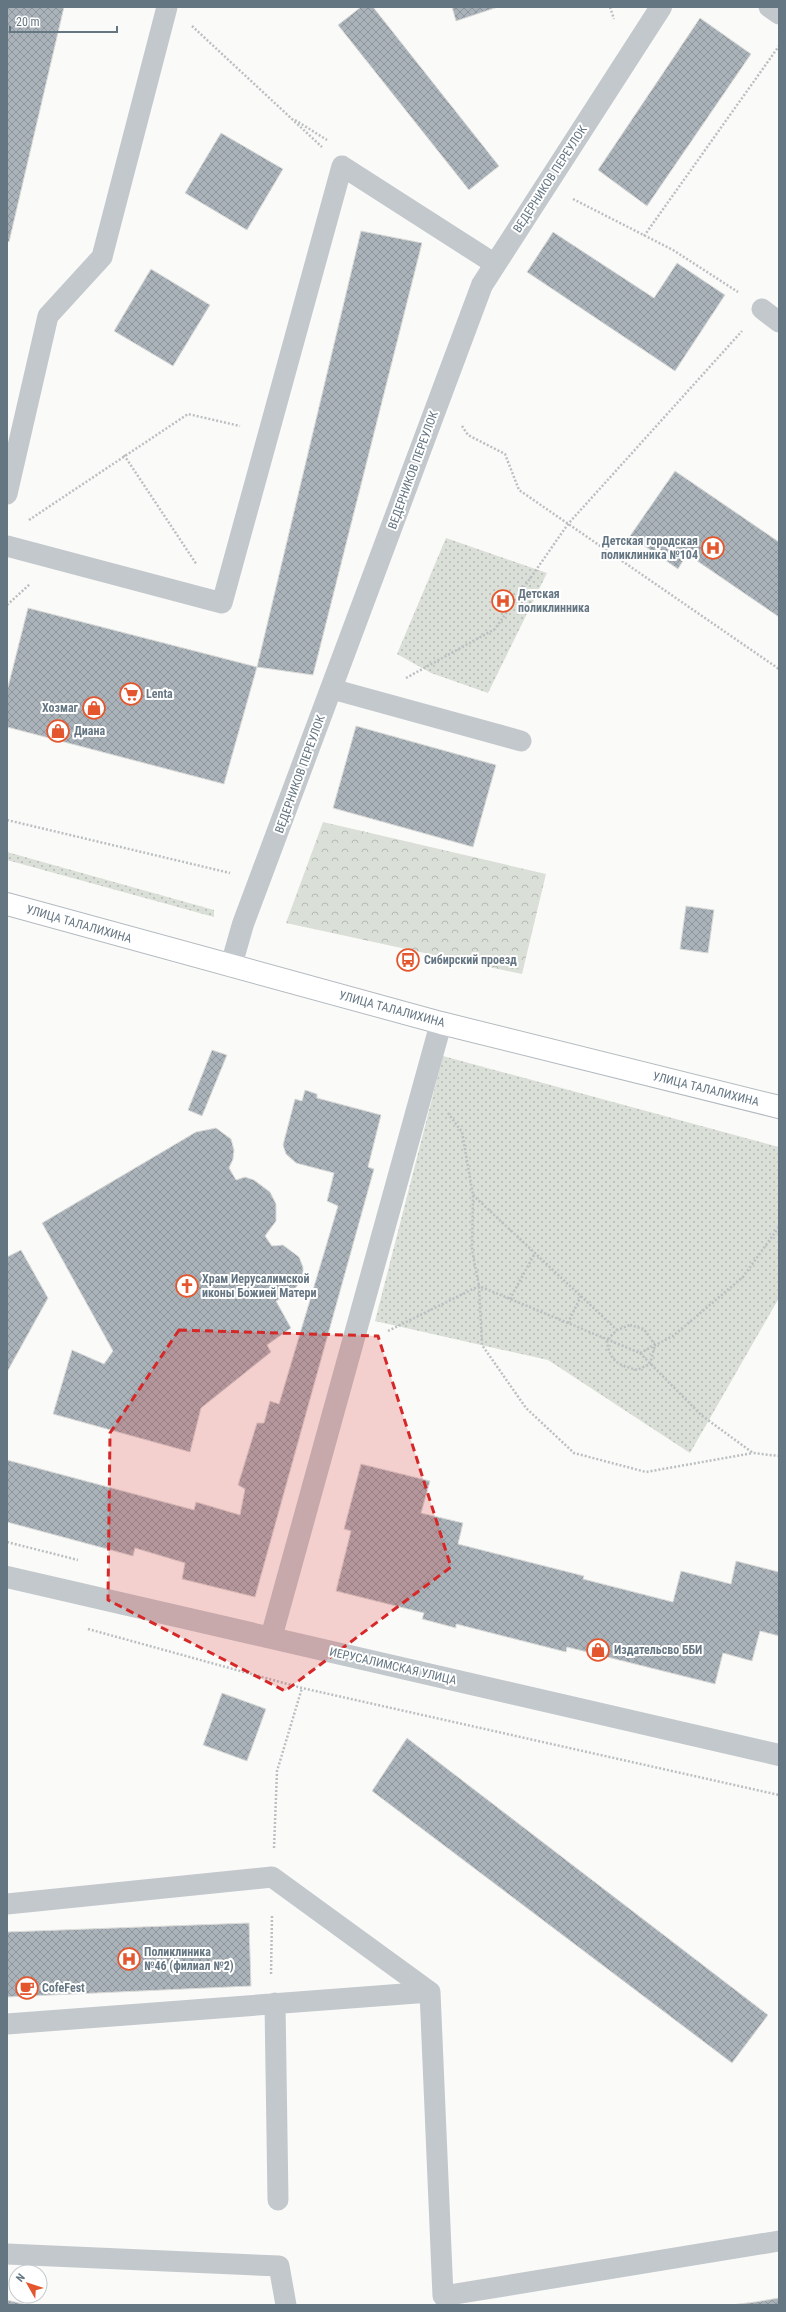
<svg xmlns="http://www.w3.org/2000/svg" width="786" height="2312" viewBox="0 0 786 2312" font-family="'Roboto Condensed',sans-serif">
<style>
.green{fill:url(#green-dots)}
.forest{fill:url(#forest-crowns)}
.building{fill:url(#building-cross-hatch);stroke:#dcdcda}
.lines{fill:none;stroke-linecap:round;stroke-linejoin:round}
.secondary-casing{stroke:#b3babf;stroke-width:24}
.path{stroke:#bbbfc2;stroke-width:2.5;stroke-dasharray:2 2;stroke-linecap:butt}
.lane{stroke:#c3c8cc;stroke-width:21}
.street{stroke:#c3c8cc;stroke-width:22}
.secondary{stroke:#fff;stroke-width:22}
.marked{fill:#d62828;fill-opacity:0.2;stroke:#d62828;stroke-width:3;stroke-dasharray:8 5;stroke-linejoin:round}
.labels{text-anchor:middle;stroke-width:4;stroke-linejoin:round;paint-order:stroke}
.street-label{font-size:12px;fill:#657683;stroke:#fff}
.poi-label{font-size:12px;font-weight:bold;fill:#657683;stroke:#fff;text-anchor:start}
</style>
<defs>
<pattern id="green-dots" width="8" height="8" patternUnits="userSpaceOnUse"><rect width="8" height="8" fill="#dadfd7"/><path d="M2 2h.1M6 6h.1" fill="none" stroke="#b4b9b4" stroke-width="1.8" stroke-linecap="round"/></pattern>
<pattern id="forest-crowns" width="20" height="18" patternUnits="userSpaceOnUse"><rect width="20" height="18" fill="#dadfd7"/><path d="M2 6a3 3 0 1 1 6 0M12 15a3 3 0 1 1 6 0" fill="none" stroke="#b4b9b4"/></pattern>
<pattern id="building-cross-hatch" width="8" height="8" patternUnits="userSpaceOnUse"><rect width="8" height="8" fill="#aab3b9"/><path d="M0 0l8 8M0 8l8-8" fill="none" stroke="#8e969c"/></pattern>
</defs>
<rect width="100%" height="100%" fill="#fafaf8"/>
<!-- green -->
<path class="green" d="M446,538L547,573L488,693L431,673L397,654Z
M7,852L214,910V917L7,860Z
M443,1056L779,1147V1298L690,1453L548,1360L375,1321Z"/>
<!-- forest -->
<path class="forest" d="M323,822L546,874L522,974L286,923Z"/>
<!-- building -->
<path class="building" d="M7,7H64L9,242L7,241Z
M361,7H373L499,166L469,190L338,25Z
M452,7H498L456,21Z
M700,18L751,54L647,206L598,170Z
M221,133L283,169L247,230L185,193Z
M361,231L422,243L313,675L257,667Z
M553,232L654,298L677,263L725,295L675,371L527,272Z
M151,269L210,305L173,366L114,331Z
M675,471L779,542V617L687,554L678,569L630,536Z
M28,608L257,667L224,784L7,727V691Z
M356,726L496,765L473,847L333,808Z
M686,906L714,910L708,953L680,949Z
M212,1050L227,1055L202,1116L188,1110Z
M305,1090L317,1094V1098L381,1115L368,1167L374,1169L255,1597L182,1579L185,1563L135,1548L133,1556L7,1522V1460L194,1510L196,1502L240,1515L245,1489L238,1485L257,1423H264L270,1401L279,1404L338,1206L327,1201L334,1173L296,1163L286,1154L283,1145L295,1099L302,1101Z
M216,1128L231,1139L234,1150L233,1159L229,1168L236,1180L245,1177L254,1180L270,1192L276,1204V1221L265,1236L272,1246L283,1245L299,1257L303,1267V1279L292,1292L276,1301L291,1328L267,1345L271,1352L201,1408L190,1452L53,1414L72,1350L104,1364L113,1351L42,1223L196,1132Z
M21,1250L48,1298L7,1372V1257Z
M361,1464L430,1481L421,1513L463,1523L458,1544L584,1576L583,1579L673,1602L681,1571L731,1584L736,1561L779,1572V1636L760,1631L752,1661L723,1653L715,1684L567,1647L566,1652L456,1624V1628L422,1619L424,1613L336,1591L351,1531L344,1529Z
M222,1693L266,1709L247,1761L203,1745Z
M407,1738L768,2015L732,2063L372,1791Z
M249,1923L251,1986L7,1997V1932Z
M779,2298V2305H731L755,2302Z
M7,2300L27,2305H7Z"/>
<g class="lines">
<!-- secondary casing -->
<g class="secondary-casing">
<path id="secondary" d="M7,904L441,1023L779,1107"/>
</g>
<!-- path -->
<path class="path" d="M610,7L614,19
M192,26L322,147
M295,120L327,140
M573,199L673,250L738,292
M644,236L779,46
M462,426L468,435L505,454L519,490L779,669
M124,455L197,565
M29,520L188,414L240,426
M7,605L30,584
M406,678L495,629L568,524L742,331
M7,820L230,873
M448,1113L462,1132L473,1195L472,1250L479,1286L482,1345L526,1408L574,1453L646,1472L753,1453
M473,1195L617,1330
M510,1299L535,1253
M568,1323L581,1296
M630,1325L644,1329L655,1345L650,1364L637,1370C618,1365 609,1361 607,1340L617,1330Z
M388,1331L479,1286L640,1353L701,1415L753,1453L779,1456
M640,1353L673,1336L743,1277L779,1227
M7,1542L78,1560
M88,1629L302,1688L779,1795
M274,1848L277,1771L302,1688
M271,1974L272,1915"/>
<!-- lane -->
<path class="lane" d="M769,7L779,14
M762,309L779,322
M7,494L48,316L102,257L167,7
M7,546L222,603L342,166L495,264
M332,689L521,741
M7,1904L272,1877L430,1992L443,2296L779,2241
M275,2003L278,2200
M7,2024L430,1992
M7,2254L279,2266L286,2305"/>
<!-- street -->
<path class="street" d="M231,966L243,924L482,285L661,7
M7,1577L779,1755
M271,1638L441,1023"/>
<!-- secondary -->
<use href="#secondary" class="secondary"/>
</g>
<!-- marked area -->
<path class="marked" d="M179,1330L378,1336L451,1567L285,1691L108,1600L110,1433Z"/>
<!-- icons -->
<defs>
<g id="hospital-ring" transform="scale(1.15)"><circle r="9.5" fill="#fff" stroke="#e4572e" stroke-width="1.5"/><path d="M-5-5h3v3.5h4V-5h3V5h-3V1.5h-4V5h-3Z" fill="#e4572e"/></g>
<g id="supermarket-ring" transform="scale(1.15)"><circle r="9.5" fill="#fff" stroke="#e4572e" stroke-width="1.5"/><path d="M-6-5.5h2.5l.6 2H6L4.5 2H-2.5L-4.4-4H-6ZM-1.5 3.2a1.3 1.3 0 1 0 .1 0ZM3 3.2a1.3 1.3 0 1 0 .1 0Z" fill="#e4572e"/></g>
<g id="shop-ring" transform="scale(1.15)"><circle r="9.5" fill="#fff" stroke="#e4572e" stroke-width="1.5"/><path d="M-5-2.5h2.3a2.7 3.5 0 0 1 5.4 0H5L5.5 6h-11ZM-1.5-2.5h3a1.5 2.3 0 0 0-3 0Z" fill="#e4572e"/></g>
<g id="bus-ring" transform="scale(1.15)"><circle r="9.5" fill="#fff" stroke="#e4572e" stroke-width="1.5"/><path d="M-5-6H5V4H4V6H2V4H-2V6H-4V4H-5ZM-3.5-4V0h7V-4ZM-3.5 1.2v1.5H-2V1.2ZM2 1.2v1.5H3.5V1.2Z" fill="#e4572e"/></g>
<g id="church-ring" transform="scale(1.15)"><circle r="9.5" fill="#fff" stroke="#e4572e" stroke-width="1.5"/><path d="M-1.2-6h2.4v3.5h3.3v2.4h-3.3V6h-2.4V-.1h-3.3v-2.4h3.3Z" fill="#e4572e"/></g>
<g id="cafe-ring" transform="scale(1.15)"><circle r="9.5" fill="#fff" stroke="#e4572e" stroke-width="1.5"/><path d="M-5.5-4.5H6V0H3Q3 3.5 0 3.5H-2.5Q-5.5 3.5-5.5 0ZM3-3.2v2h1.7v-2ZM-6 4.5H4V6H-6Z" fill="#e4572e"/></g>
</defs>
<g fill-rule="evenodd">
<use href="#hospital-ring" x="713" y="548"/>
<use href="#hospital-ring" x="503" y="601"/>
<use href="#supermarket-ring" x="131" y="694"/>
<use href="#shop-ring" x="94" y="708"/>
<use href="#shop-ring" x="58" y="731"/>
<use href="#bus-ring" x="408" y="960"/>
<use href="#church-ring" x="187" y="1286"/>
<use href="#shop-ring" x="598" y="1650"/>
<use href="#hospital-ring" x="129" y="1959"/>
<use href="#cafe-ring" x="27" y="1988"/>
</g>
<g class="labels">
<!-- street labels -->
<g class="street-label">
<text transform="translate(550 179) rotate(-57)" y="4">ВЕДЕРНИКОВ ПЕРЕУЛОК</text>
<text transform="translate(413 470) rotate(-70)" y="4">ВЕДЕРНИКОВ ПЕРЕУЛОК</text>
<text transform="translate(300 774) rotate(-70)" y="4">ВЕДЕРНИКОВ ПЕРЕУЛОК</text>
<text transform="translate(79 924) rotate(16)" y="4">УЛИЦА ТАЛАЛИХИНА</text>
<text transform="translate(392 1009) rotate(15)" y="4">УЛИЦА ТАЛАЛИХИНА</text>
<text transform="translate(706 1089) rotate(14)" y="4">УЛИЦА ТАЛАЛИХИНА</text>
<text transform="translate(393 1666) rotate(13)" y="4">ИЕРУСАЛИМСКАЯ УЛИЦА</text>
</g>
<!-- poi labels -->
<g class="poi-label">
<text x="698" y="545" text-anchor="end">Детская городская<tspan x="698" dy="14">поликлиника №104</tspan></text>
<text x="518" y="598">Детская<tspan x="518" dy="14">поликлинника</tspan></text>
<text x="146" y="698">Lenta</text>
<text x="78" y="712" text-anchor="end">Хозмаг</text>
<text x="74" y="735">Диана</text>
<text x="424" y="964">Сибирский проезд</text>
<text x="202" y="1283">Храм Иерусалимской<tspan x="202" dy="14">иконы Божией Матери</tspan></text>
<text x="614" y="1654">Издательсво ББИ</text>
<text x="144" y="1956">Поликлиника<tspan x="144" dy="14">№46 (филиал №2)</tspan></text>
<text x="42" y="1992">CofeFest</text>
</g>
</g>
<!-- border -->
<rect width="786" height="2312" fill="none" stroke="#657683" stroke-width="16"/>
<!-- north arrow -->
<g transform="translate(28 2284) rotate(309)"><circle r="19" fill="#ffffff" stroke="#c1c8cd"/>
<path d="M0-3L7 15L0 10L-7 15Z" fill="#e4572e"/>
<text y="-6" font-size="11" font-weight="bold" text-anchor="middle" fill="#657683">N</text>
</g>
<!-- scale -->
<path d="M10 26v6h107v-6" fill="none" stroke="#657683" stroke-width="2"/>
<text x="16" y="26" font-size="12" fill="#657683" stroke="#ffffff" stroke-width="3" paint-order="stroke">20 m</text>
</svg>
